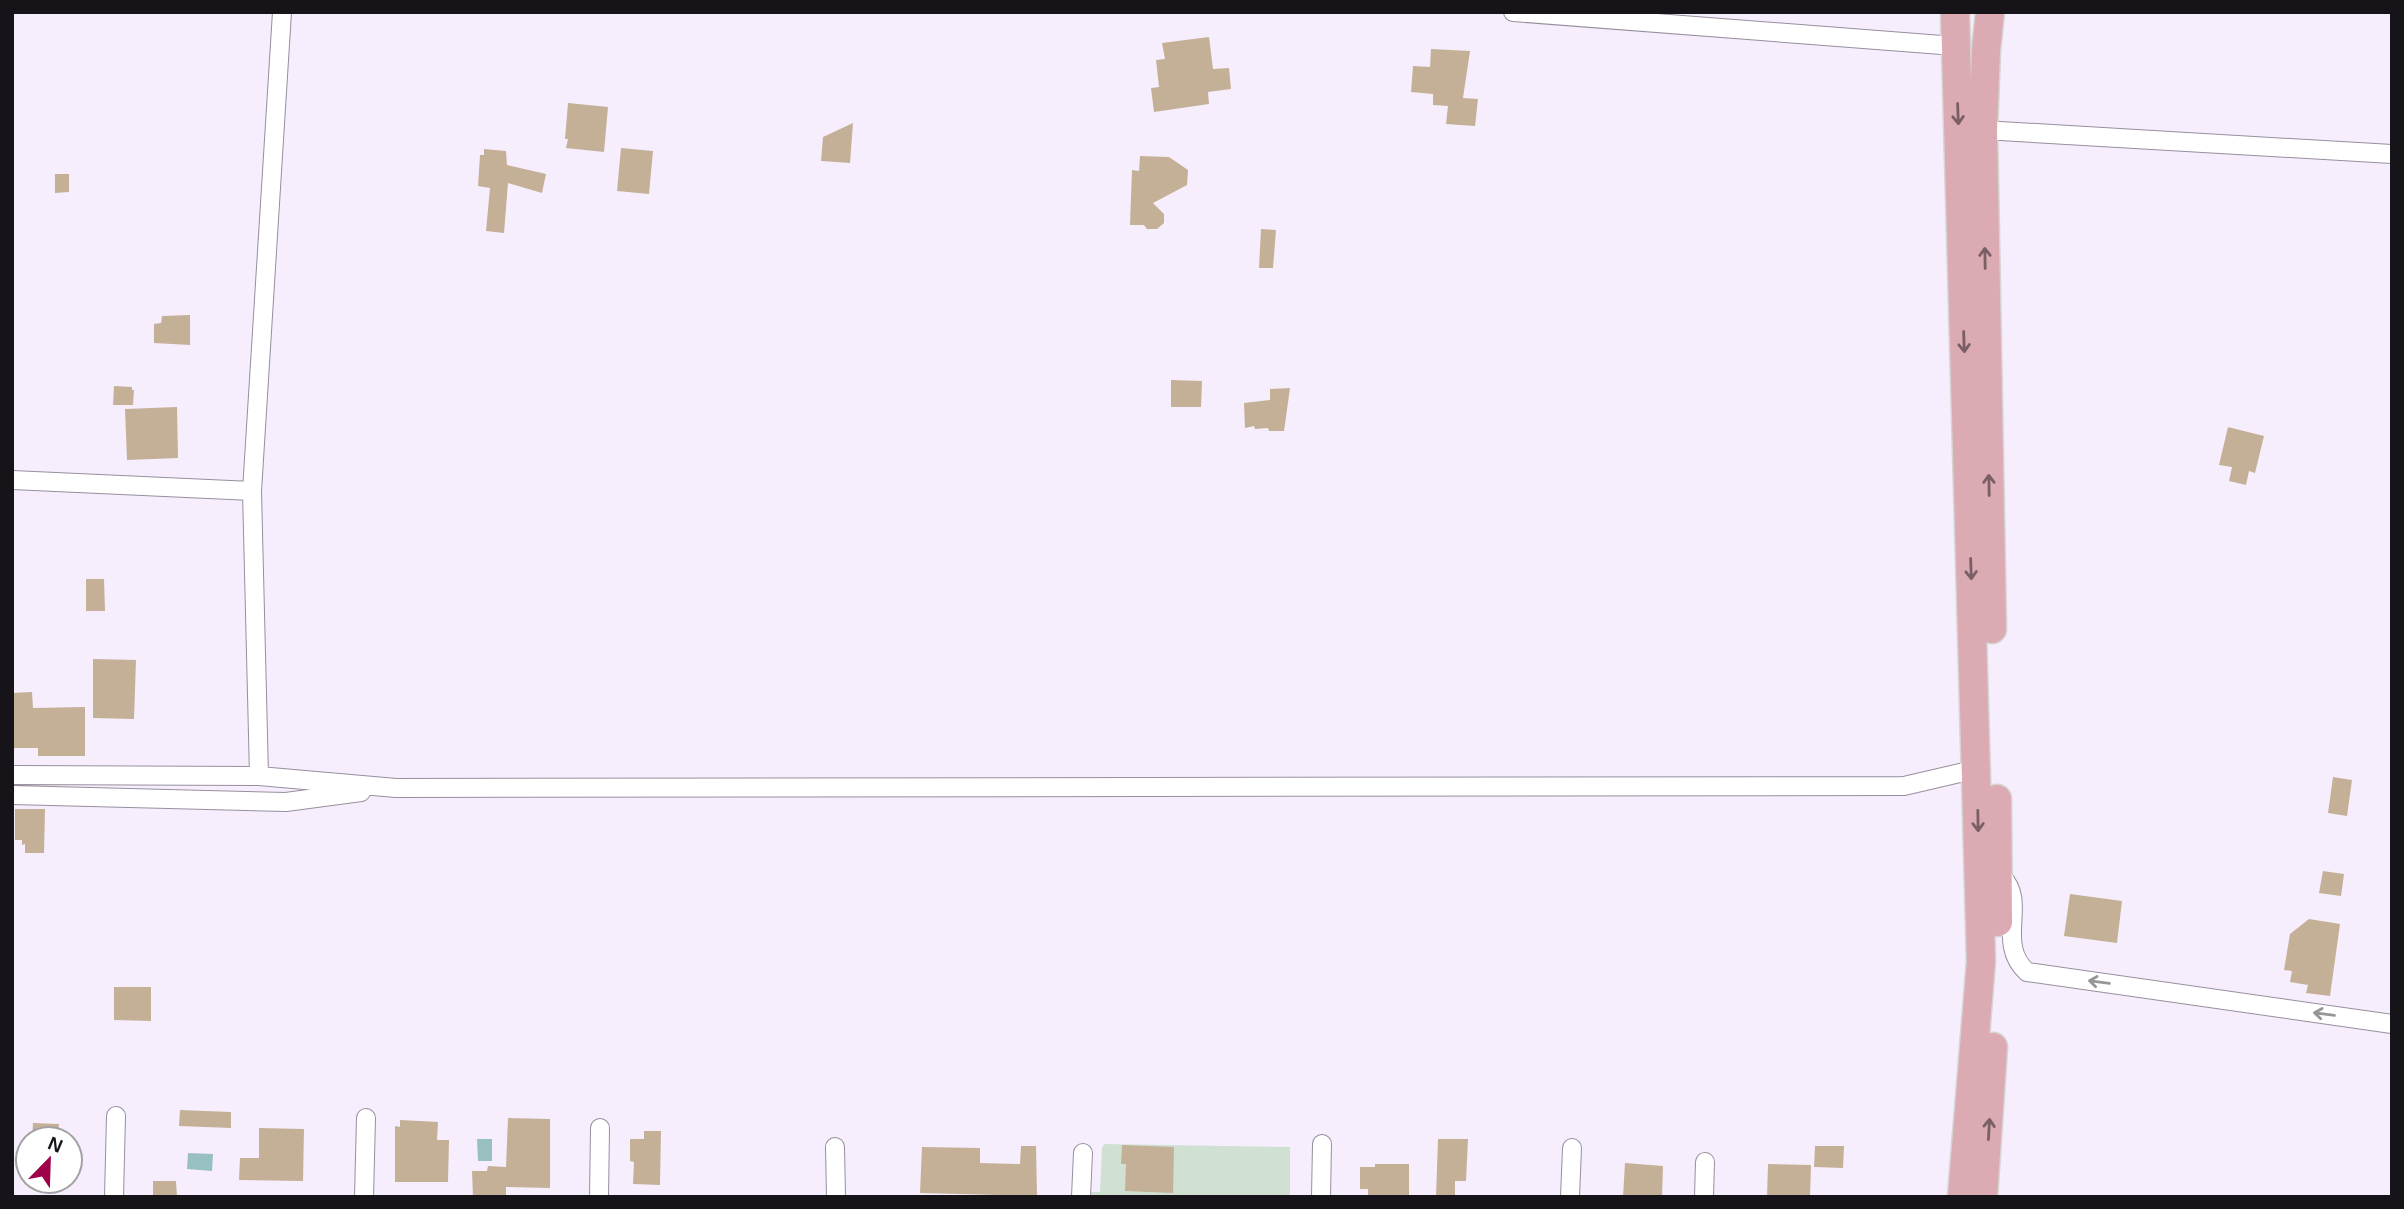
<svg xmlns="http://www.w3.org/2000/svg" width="2404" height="1209" viewBox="0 0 2404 1209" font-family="Arial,sans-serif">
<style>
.green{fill:#d0e1d4}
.water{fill:#98bfc2}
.building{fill:#c4b097}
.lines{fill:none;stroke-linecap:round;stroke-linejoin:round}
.minor-casing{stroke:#978f9d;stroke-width:20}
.primary-casing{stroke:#d5d5d6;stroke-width:31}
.minor{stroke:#fff;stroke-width:18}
.primary{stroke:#dcaab2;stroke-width:28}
.oneway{stroke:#7a5f66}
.oneway2{stroke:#979598}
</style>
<rect width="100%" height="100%" fill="#f7eefd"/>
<!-- green -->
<path class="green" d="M1105,1144L1290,1147V1197H1085V1192H1100L1102,1147Z"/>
<!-- water -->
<path class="water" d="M477,1139H492V1161H478Z
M188,1153L213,1154L212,1171L187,1169Z"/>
<!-- building -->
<path class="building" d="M1209,37L1213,69L1229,68L1231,89L1208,92L1209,104L1154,112L1151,88L1159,87L1156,60L1165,59L1162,43Z
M1431,49L1470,51L1463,98L1478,99L1475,126L1446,124L1448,106L1433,105V94L1411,92L1413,66L1430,67Z
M568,103L608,107L604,152L566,148L568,139H565Z
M853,123L850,163L821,161L823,137Z
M621,148L653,151L649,194L617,191Z
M484,149L506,151L507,165L546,174L542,193L508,183L504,233L486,231L490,188L478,186L480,155H484Z
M1140,156L1169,157L1188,170L1187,185L1153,203L1164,214V223L1157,229H1147L1144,225H1130L1132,170L1139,171Z
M55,174H69V192L55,193Z
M1261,229L1276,230L1273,268H1259Z
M190,315V345L154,343V324L161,323L162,316Z
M1171,380L1202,381L1201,407H1171Z
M114,386L132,387V390H134L133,405H113Z
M1290,388L1284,431H1269L1268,428L1255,429L1254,426L1245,428L1244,403L1270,400V389Z
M177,407L178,458L127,460L125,409Z
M2228,427L2264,436L2255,473L2249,471L2246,485L2229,481L2232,467L2219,465Z
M86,579H104L105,611H86Z
M93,659L136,660L134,719L93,718Z
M32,692L33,708L85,707V756H38V748H12V693Z
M2333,777L2352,780L2347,816L2328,813Z
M15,809H45L44,853H25V844L22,845V840H15Z
M2323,871L2344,874L2341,896L2319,893Z
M2070,894L2122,901L2117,943L2064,936Z
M2309,919L2340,924L2330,996L2306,993L2308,985L2290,982L2292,971L2284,970L2290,934Z
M114,987H151V1021L114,1020Z
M180,1110L231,1112V1128L179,1126Z
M508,1118L550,1119V1188L506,1187V1197H473L472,1171H487L488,1166L506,1167Z
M400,1120L438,1122L437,1140H449L448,1182H395V1126L400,1127Z
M33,1123L59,1124L58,1139H32Z
M259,1128L304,1129L303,1181L239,1180L240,1158H259Z
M644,1131H661L660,1185L633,1184L634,1162L630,1161V1139H644Z
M1438,1139H1468L1466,1181H1455V1197H1436Z
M1122,1145L1174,1147L1173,1193L1125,1191L1126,1164H1121Z
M1021,1146H1036L1037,1196L920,1193L922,1147L980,1148V1163L1020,1164Z
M1815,1146H1844L1843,1168L1814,1167Z
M1625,1163L1663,1166L1662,1197H1623Z
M1375,1164H1409V1197H1368V1189H1360V1167H1375Z
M1768,1164L1811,1165L1810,1197H1767Z
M153,1181H176L177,1197H153Z"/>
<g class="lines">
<!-- minor casing -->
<g class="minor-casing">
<path id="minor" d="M1513,12L1955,46
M1983,130L2392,154
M12,480L252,491
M12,775L259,776L396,788L1904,786L1977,769
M259,776L252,491L282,12
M12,795L286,802L361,792
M2002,877C2028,903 1995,943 2027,972L2392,1024
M835,1147L836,1197
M114,1197L116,1116
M364,1197L366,1118
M599,1197L600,1128
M1081,1197L1083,1153
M1321,1197L1322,1144
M1570,1197L1572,1148
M1704,1197L1705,1162"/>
</g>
<!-- primary casing -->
<g class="primary-casing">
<path id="primary" d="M1955,12L1981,961L1962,1197
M1990,12L1986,50L1983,130L1992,629
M1997,799L1998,922
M1983,1197L1993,1047"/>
</g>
<!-- minor -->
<use href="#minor" class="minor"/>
<!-- primary -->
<use href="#primary" class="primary"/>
</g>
<!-- one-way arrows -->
<defs><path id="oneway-shaft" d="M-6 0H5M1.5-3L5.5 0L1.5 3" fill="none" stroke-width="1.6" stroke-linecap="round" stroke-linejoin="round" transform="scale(1.75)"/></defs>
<g class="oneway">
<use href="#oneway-shaft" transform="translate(1958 114) rotate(88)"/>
<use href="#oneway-shaft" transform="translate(1985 258) rotate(-91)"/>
<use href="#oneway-shaft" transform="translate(1964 342) rotate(88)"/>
<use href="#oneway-shaft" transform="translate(1989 485) rotate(-91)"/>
<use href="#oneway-shaft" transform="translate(1971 569) rotate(88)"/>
<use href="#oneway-shaft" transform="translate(1978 821) rotate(89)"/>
<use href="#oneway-shaft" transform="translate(1989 1129) rotate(-87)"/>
</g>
<g class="oneway2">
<use href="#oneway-shaft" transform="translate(2099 982) rotate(-172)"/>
<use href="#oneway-shaft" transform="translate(2324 1014) rotate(-172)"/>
</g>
<!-- border -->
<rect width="2404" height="1209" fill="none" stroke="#171419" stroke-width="28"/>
<!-- north arrow -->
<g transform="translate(49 1160) rotate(23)"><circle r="33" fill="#ffffff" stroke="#a2a1a3" stroke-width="2"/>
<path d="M0-5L12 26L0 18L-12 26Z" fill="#9e0248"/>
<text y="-10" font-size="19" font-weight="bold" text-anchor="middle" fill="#171419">N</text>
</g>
</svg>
